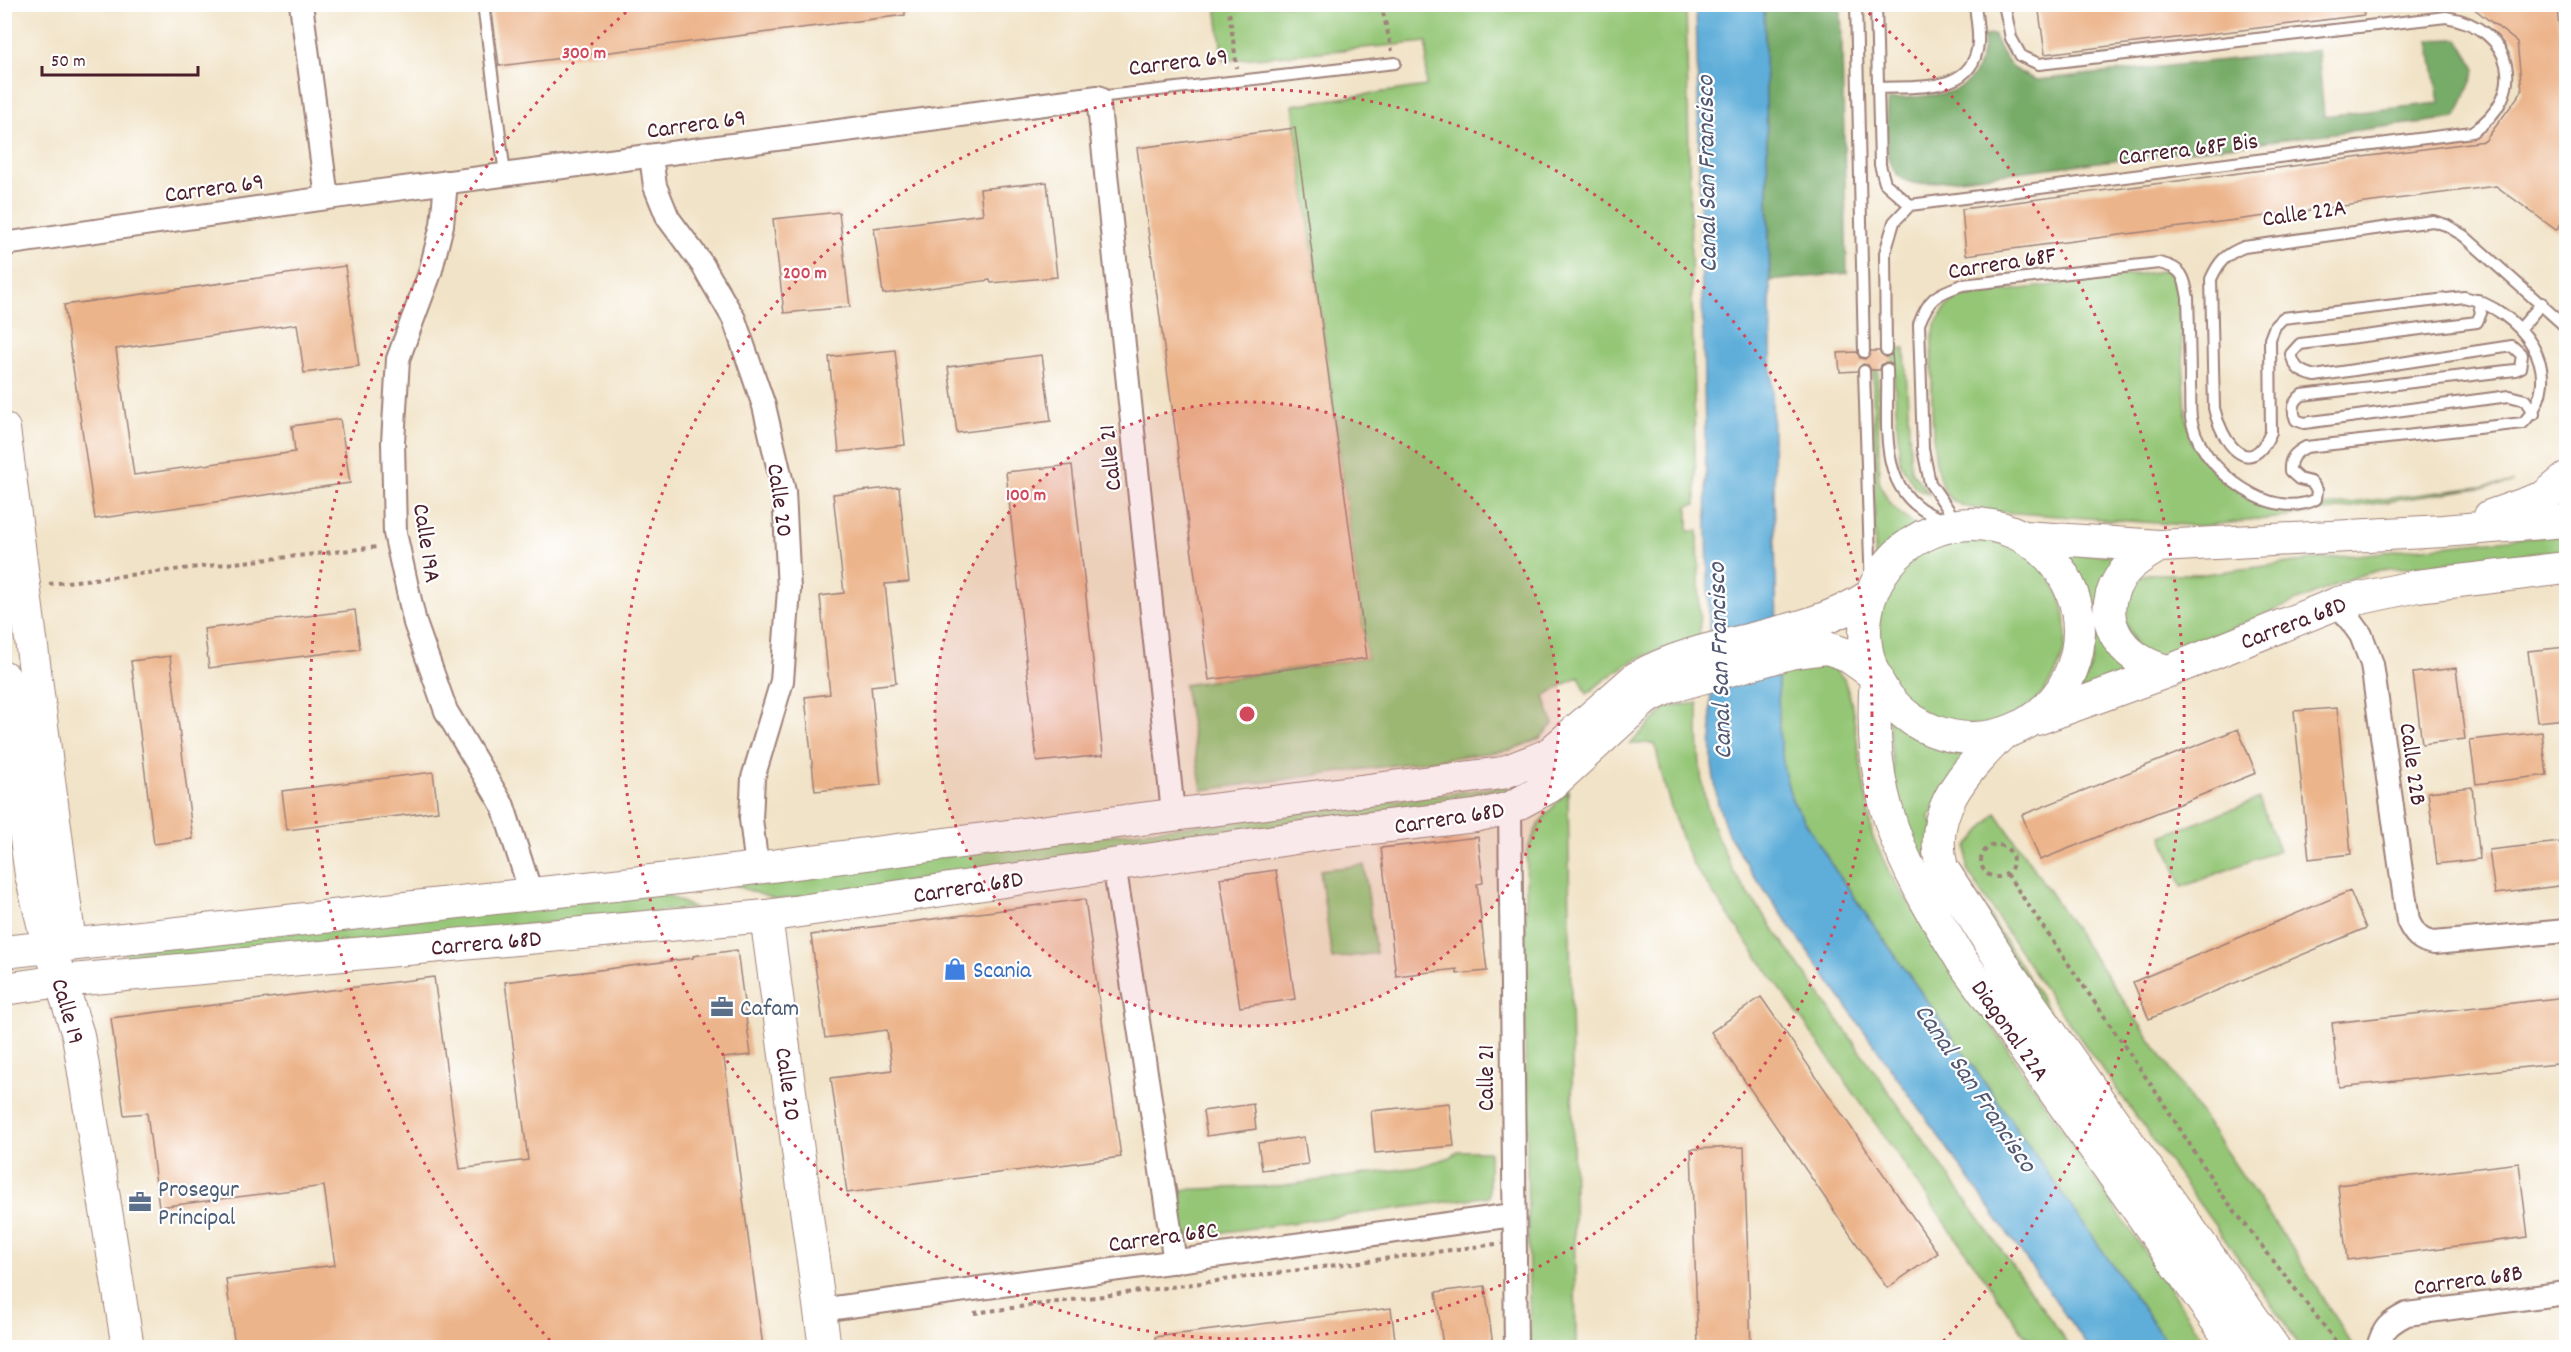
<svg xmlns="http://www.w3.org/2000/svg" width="2571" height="1352" viewBox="0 0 2571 1352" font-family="Dekko,sans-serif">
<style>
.green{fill:#94c676;stroke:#6f7250;stroke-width:1.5}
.forest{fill:#77ab67;stroke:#606549;stroke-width:1.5}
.water{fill:#5eaed9;stroke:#546682;stroke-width:1.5}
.building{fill:#ecb48a}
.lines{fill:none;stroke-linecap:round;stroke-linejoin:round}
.lane-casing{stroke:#9e8179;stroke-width:14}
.street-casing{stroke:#9e8179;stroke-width:26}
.secondary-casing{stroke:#9e8179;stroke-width:34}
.path{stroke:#9e8179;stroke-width:4;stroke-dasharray:4.5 4.5;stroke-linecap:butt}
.lane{stroke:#fff;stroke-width:10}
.street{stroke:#fff;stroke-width:22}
.secondary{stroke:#fff;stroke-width:32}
.ring{fill:none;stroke:#d1495b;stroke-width:3;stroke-dasharray:3 6}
.labels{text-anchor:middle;stroke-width:4.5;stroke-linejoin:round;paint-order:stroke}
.street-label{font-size:24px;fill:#4a1f2b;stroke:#fff}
.shop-label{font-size:24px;fill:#366cbe;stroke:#fff;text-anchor:start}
.service-label{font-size:24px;fill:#4e5e75;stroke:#fff;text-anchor:start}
.water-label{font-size:26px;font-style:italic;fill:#525871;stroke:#fff}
.centre{fill:#d1495b;stroke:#fff;stroke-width:3}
.ring-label{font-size:18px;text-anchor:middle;font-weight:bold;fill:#d1495b;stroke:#fff;stroke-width:4.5;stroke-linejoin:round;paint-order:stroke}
</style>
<rect width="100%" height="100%" fill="#fff"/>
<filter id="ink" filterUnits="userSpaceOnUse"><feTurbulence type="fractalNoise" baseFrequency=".0167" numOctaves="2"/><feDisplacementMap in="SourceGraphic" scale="12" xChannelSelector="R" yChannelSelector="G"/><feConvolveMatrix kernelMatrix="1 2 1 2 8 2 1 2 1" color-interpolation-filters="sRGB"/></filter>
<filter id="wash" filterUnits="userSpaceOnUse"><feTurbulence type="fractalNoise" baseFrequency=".008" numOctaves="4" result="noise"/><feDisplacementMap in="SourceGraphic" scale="24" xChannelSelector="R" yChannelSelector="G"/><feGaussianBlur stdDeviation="1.35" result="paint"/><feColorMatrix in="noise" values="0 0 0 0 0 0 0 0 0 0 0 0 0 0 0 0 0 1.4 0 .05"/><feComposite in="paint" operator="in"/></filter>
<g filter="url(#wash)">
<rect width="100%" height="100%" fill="#f1e3c7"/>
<!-- green -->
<path class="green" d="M1216,5H1686L1696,504L1688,506V531H1698L1700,642C1651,648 1624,662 1587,694L1579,676L1544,696L1553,724L1540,738L1511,750L1202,790L1184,685L1367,658L1293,105L1426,86L1427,42L1223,61Z
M2163,271L2172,275L2179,286L2186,413L2191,442L2218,474L2248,499L2284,511L2513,483L2285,517L2200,526L1987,511C1974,508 1957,507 1948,496C1927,471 1933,376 1932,340C1936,321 1943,306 1960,297Z
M1905,349L1911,471L1930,495L1915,487L1900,463L1892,350Z
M1873,370H1878L1879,481C1887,503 1896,512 1915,525L1875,560Z
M2566,533V550L2380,570L2355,577L2158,659L2140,652L2118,605L2134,582L2147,574H2205L2327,558Z
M1878 631a94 94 0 1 1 188 0a94 94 0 1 1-188 0Z
M2061,552L2128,557L2110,581L2144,670L2077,698C2084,683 2093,667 2094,651C2098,616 2081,579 2061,552Z
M1809,661L1831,667L1844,679L1851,701L1872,835L1891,876L2209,1347H2170L1833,867C1820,845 1801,822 1792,799C1775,760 1779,712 1778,670Z
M1698,703C1697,776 1702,815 1738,879L2070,1347H2033L1693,865C1675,825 1663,786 1655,743L1630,744L1667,707Z
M1887,710L1914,732L1942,748L1974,749L1929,818L2257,1347H2250L1935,894L1922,870L1895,787Z
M1549,774L1499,800L777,900L725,882L1447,794L1519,784Z
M1568,790L1576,1347H1530L1524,971L1527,850L1539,823Z
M2259,799L2279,850L2182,887L2162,836Z
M1996,813L2293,1250L2353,1347H2300L2280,1316L2041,984L1967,870V847Z
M1364,865L1376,953L1332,959L1320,870Z
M663,893L694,908L126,966L124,951Z
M1458,1151H1489V1196L1180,1238L1172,1190L1279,1186L1418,1167L1451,1157Z"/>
<!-- forest -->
<path class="forest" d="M1764,5H1841L1847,273L1770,281Z
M1994,35C2002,58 2012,72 2037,80L2318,50L2324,116L2439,103L2429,40L2458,39L2476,69L2456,118L1919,184C1876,179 1888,133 1888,100C1941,92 1980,103 1984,36Z"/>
<!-- water -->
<path class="water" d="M1696,5H1764L1779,732L1784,771L1792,800L1833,867L2170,1347H2088L1751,871L1728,834L1718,804L1712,765Z"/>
<g id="blocks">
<!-- building -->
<path class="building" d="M491,4H905V15L499,66Z
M2038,4H2363L2364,15L2045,54Z
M2468,4H2556L2566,77V218L2556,230L2496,186L1966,255L1962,209L2485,141L2522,91L2517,42Z
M1295,128L1367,658L1209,680L1137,148Z
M1047,182L1057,277L991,283L990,280L883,294L874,228L983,214L980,189Z
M839,212L850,307L784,313L773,219Z
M345,266L359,366L304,373L297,324L116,349L134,475L295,452L292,426L340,419L350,483L95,519L64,305Z
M895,350L905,445L839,452L829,357Z
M1871,351H1879L1886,357L1892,354L1893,365L1886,362L1881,365L1880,370H1871L1868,365L1863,364L1857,371L1840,372L1838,353L1857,352L1860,358L1865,359Z
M1042,355L1051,421L957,433L948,367Z
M1072,465L1103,755L1037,762L1006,472Z
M899,487L909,582L885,584L896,683L871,686L881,785L815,791L805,697L830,694L820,596L844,593L833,494Z
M355,610L360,649L209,668L204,629Z
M2566,647V719L2537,722L2528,651Z
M170,656L193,839L154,844L131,661Z
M2456,668L2465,739L2422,744L2413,673Z
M2337,708L2351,854L2309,859L2294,711Z
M2238,729L2256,773L2040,860L2022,815Z
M2542,732L2547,775L2476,784L2470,740Z
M433,772L438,811L287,830L282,791Z
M2472,787L2480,859L2437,864L2428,792Z
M1478,837L1483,883L1477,884L1487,971L1457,974V969L1396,976L1381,848Z
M2561,842L2566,885L2495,894L2489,850Z
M1276,870L1295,999L1240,1007L1220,878Z
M2350,891L2366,928L2149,1019L2133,982Z
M1085,899L1121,1157L847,1193L831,1078L892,1070L887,1030L825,1038L811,935Z
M737,950L751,1055L724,1058L763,1347H235L226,1279L335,1265L324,1186L159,1207L147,1113L124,1115L111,1018L434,977L460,1169L528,1160L505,982L693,958V956Z
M1761,997L1938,1253L1887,1288L1711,1032Z
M2566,997V1063L2339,1087L2332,1023Z
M1449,1103L1454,1146L1375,1153L1371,1111Z
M1253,1104L1256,1129L1207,1136L1203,1111Z
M1304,1137L1308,1164L1262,1170L1258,1143Z
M1744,1147L1751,1347H1698L1691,1149Z
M2519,1163L2528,1237L2347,1260L2338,1185Z
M1485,1286L1493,1346L1443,1347L1436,1292Z
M1391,1308L1396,1347H1156L1155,1337Z"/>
</g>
</g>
<g filter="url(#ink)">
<use href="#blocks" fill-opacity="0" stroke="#9e8179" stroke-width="1.5"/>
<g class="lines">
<!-- lane casing -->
<g class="lane-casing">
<path id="lane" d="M483,4L505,174
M1856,4L1864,352
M1876,4L1880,165L1885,183L1910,205
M1878,88C1916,86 1974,94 1978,43C1979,30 1976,17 1975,4
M1098,97L1395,63
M1910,205L2472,132C2530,94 2513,28 2446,17L2039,64L2021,56L2011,38L2004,4
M2478,300L2481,313L2477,322L2300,344L2291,354C2295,369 2300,372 2315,376L2512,346L2522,355L2520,368L2515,370L2302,395C2292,402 2292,410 2296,420L2304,423L2509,396L2525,400L2534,414
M2521,328L2542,303
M1886,350L1885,253L1894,222L1910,205
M1887,369C1889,421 1876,485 1928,513C1937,518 1949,521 1959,525
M1864,371L1871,592
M1959,525L1930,483L1923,449L1919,324C1929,298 1936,294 1962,285L2159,263C2183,268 2184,276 2188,298C2189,328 2190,357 2190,386C2191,398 2189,412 2192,423C2200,455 2226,480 2254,495C2273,505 2296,509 2316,499L2317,490L2311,482L2299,479L2290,471C2289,458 2295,453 2306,447L2523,423C2571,373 2520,309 2464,297L2283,318L2275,326L2270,339L2271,432C2249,483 2221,440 2214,408L2211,279C2219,261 2226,254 2244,247L2433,221L2446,225L2464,236L2566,327"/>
</g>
<!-- street casing -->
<g class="street-casing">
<path id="street" d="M301,4L327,198
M651,156L655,186L668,218L702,264L734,319L764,406L784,492L789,590L782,681L753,778L751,819L757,868
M446,182L442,225L430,273L398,359L393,442L395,533L415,623L446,711L503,806L531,893
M4,244L327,198L1098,97L1173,813
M2338,603L2361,635L2372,664L2408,921C2414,934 2420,941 2434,943L2566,931
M1510,808L1516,1348
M1114,864L1175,1262
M820,1310L1513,1215
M2378,1348C2383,1328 2389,1323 2407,1314L2566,1293"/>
</g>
<!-- secondary casing -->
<g class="secondary-casing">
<path id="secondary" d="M4,429L70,944
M2490,516L2544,497L2566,479
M1865 631a107 107 0 1 1 214 0a107 107 0 1 1-214 0Z
M2024,537L2159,546L2443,531L2566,521
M2159,546C2147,553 2133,561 2125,571C2089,615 2120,661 2169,671
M1876,676C1867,798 1899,860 1962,961L2236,1348
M4,677L31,875L44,928L78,1035L128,1348
M2037,719L2169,671L2338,603L2417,586L2566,568
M2001,735C1964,773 1927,811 1942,868L2012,978L2274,1348
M766,916L825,1348
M4,952L678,878L1502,773L1548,755L1636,678C1709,636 1800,642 1871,595
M4,989L61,981L766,916L1336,832L1475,816L1510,808L1549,787L1645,699L1669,687L1790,653L1827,648L1845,654L1876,676"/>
</g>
<!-- path -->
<path class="path" d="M1228,4L1237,68
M1381,4L1392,51
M2565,68L2566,67
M49,584L377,547
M1981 861a16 16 0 1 1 32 0a16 16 0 1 1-32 0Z
M2007,874L2162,1101L2220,1192L2341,1348
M974,1313L1496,1244"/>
<!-- lane -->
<use href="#lane" class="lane"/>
<!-- street -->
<use href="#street" class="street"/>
<!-- secondary -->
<use href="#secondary" class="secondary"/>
</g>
</g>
<!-- distance rings -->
<circle cx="1247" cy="714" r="312" fill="#d1495b" fill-opacity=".12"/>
<g class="ring">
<circle cx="1247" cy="714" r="312"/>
<circle cx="1247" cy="714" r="625"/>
<path d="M556 1347A937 937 0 0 1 632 7M1862 7A937 937 0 0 1 1938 1347"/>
</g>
<!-- icons -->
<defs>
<g id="shop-bare" transform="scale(1.8)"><path d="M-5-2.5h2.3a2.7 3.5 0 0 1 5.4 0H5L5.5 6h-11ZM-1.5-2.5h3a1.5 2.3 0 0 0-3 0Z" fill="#3f7fe0" stroke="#fff" stroke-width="2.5" paint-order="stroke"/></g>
<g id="office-bare" transform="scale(1.8)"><path d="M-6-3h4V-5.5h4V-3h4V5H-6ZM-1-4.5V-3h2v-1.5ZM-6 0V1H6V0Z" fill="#5c6f8a" stroke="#fff" stroke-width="2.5" paint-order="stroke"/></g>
</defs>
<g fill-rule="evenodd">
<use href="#shop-bare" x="955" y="969"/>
<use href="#office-bare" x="722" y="1007"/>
<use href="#office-bare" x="140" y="1202"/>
</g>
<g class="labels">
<!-- street labels -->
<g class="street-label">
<text transform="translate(1178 61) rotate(-7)" y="8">Carrera 69</text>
<text transform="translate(696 123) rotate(-8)" y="8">Carrera 69</text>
<text transform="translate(2188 148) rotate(-7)" y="8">Carrera 68F Bis</text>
<text transform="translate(214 187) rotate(-8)" y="8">Carrera 69</text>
<text transform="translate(2304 212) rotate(-8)" y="8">Calle 22A</text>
<text transform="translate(2002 262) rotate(-9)" y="8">Carrera 68F</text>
<text transform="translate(1109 458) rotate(-96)" y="8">Calle 21</text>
<text transform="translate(781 500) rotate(82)" y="8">Calle 20</text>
<text transform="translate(428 543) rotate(81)" y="8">Calle 19A</text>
<text transform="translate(2293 622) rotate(-21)" y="8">Carrera 68D</text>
<text transform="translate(2414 764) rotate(82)" y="8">Calle 22B</text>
<text transform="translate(1449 817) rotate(-9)" y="8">Carrera 68D</text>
<text transform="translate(968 886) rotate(-9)" y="8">Carrera 68D</text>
<text transform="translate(486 942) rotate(-5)" y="8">Carrera 68D</text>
<text transform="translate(69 1011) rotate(74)" y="8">Calle 19</text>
<text transform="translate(2011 1030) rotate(55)" y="8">Diagonal 22A</text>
<text transform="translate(1485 1078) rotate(-90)" y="8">Calle 21</text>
<text transform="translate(789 1084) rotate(82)" y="8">Calle 20</text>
<text transform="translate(1163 1236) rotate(-8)" y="8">Carrera 68C</text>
<text transform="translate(2468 1279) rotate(-8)" y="8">Carrera 68B</text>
</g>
<!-- shop labels -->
<g class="shop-label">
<text x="973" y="977">Scania</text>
</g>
<!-- service labels -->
<g class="service-label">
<text x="740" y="1015">Cafam</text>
<text x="158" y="1196">Prosegur<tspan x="158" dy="28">Principal</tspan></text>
</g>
<!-- water labels -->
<g class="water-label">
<text transform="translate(1705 174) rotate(-91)" y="9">Canal San Francisco</text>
<text transform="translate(1718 661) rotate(-92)" y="9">Canal San Francisco</text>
<text transform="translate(1977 1087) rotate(56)" y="9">Canal San Francisco</text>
</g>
</g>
<circle cx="1247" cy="714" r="9" class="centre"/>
<g class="ring-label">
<text x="584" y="58">300 m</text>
<text x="805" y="278">200 m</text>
<text x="1026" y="500">100 m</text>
</g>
<!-- margin -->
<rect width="2571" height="1352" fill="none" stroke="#fff" stroke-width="24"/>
<!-- scale -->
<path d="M42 66v9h156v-9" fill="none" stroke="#4a1f2b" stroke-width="3"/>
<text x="51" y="66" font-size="18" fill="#4a1f2b" stroke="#ffffff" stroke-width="4.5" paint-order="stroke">50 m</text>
</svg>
